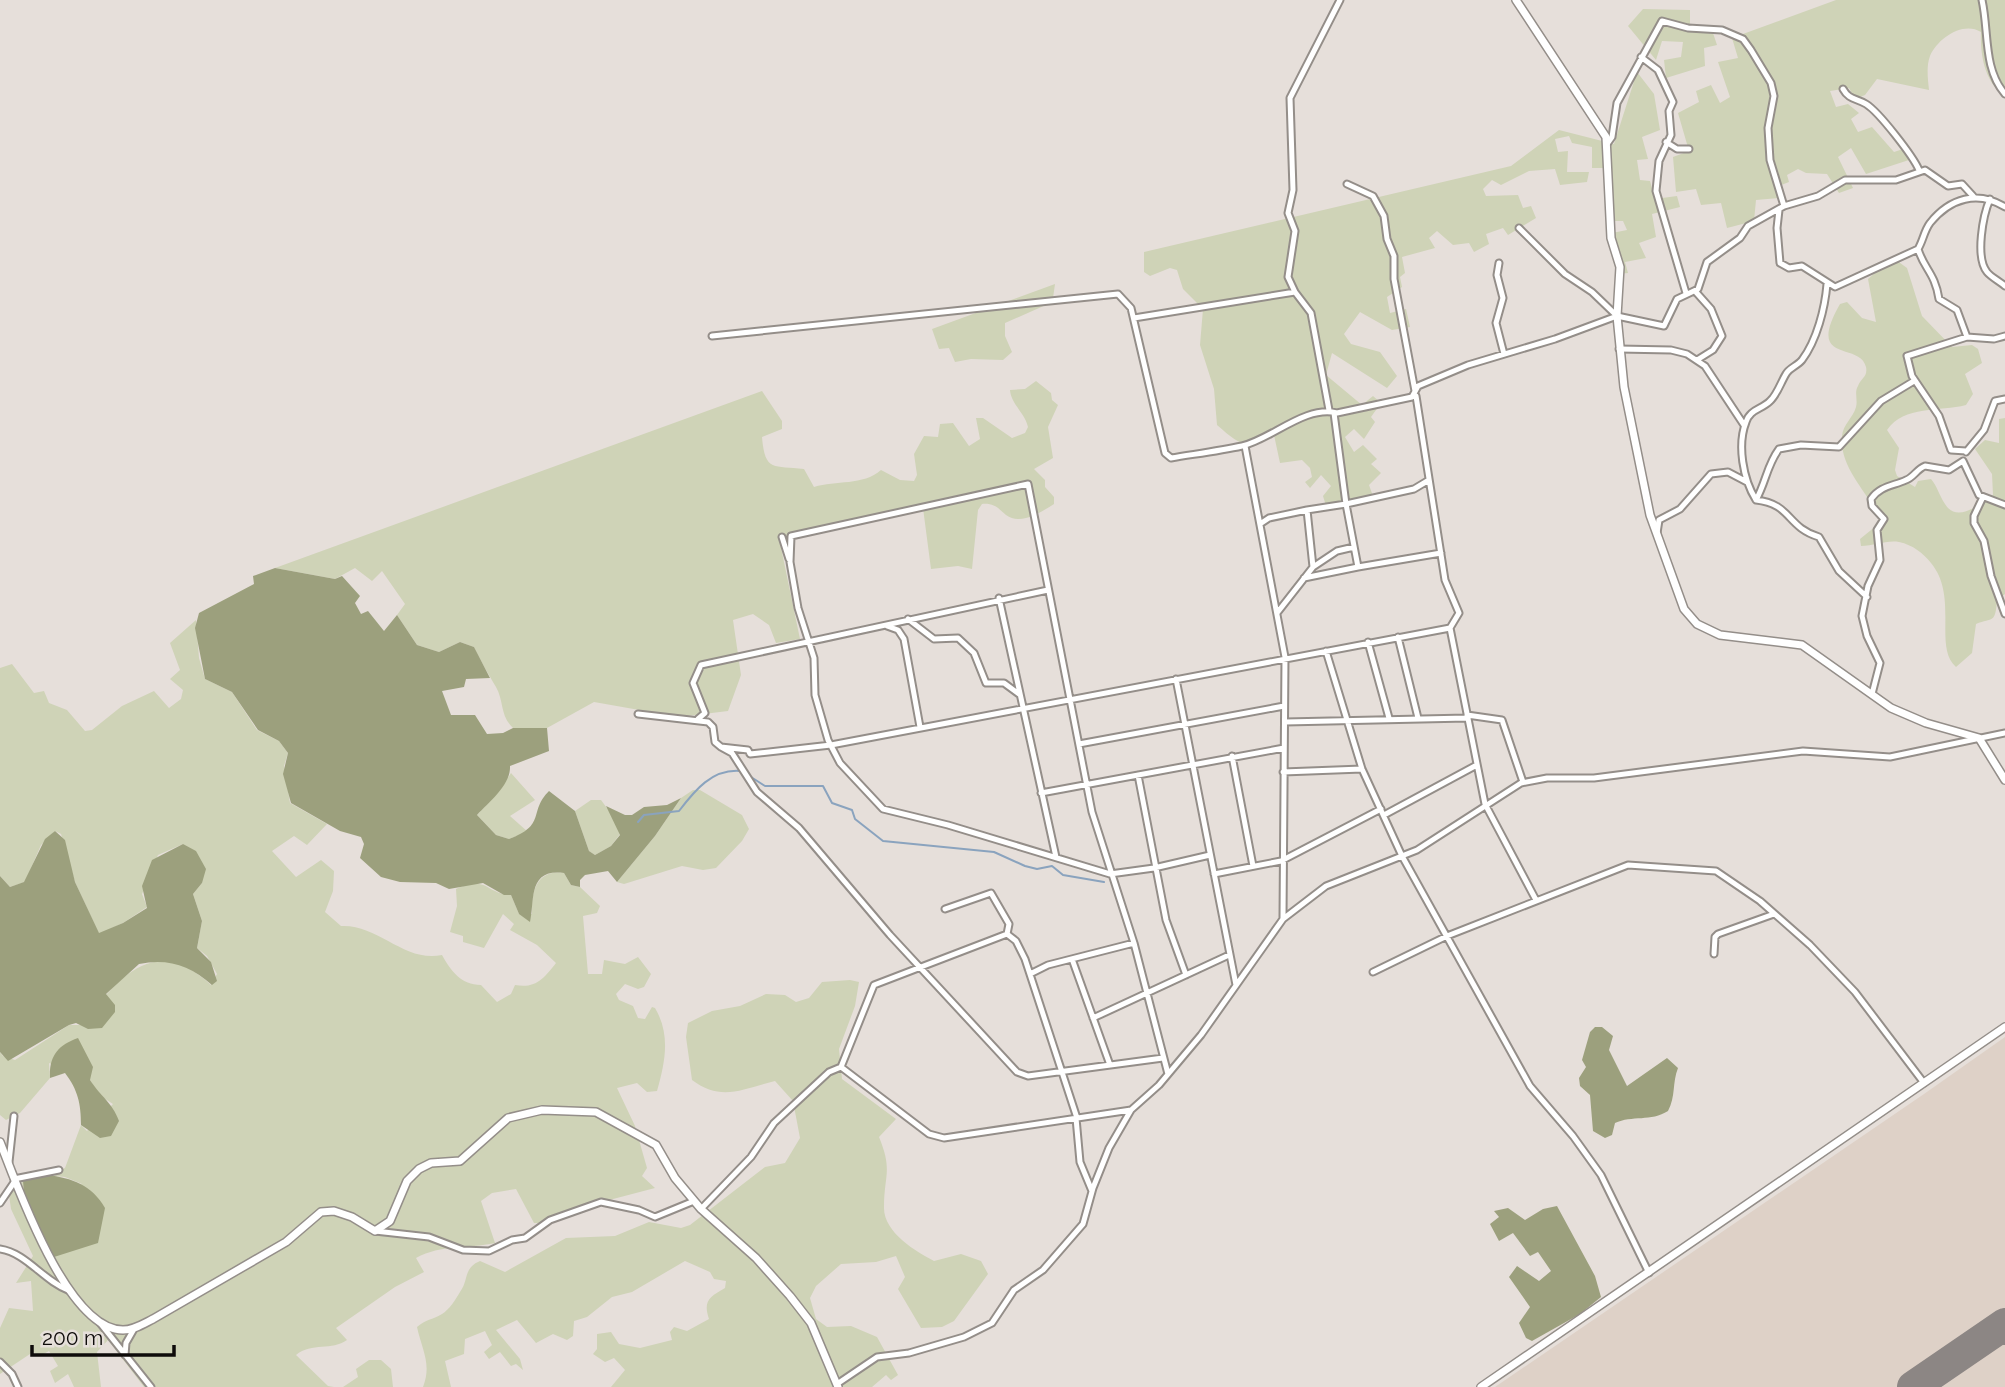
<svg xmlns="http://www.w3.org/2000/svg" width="2005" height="1387" viewBox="0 0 2005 1387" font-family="Raleway,sans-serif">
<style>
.built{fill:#ded1c7}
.green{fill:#cfd3b7}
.forest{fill:#9ca07d}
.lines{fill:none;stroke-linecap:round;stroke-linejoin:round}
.stream{stroke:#8aa3be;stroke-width:2}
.taxiway{stroke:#8c8684;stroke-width:12}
.runway{stroke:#8c8684;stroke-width:32}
.street-casing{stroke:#948e89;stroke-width:9}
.secondary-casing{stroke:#948e89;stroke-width:10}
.street{stroke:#fff;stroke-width:5}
.secondary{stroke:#fff;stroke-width:7}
</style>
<rect width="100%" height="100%" fill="#e6dfda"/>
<!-- built -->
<path class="built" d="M2005,1037V1387H1495L1924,1094Z"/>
<!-- green -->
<path class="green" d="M1836,0H2005V97C1985,82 1980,56 1981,32C1963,21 1938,38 1930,56C1926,67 1928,79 1929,90L1877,79L1865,95L1855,99L1849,88L1830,91L1836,107L1848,104L1859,113L1851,119L1858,132L1872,127L1894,152L1906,148L1912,159L1866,174L1851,148L1838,157L1853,188L1839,193L1827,174L1806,173L1798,169L1787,175L1789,182L1776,187L1779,198L1756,200L1754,221L1727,228L1721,203L1701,205L1696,189L1676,192L1673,157L1689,151L1678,113L1699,102L1696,91L1711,85L1720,103L1730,97L1718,62L1738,58L1732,38Z
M1643,9L1690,10V28L1713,33L1717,45L1704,48L1705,66L1666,78L1664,60L1681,57L1683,42L1662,41L1656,60L1628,26Z
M1637,72L1654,94L1660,130L1642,137L1648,159L1637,160L1640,180L1650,181L1655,199L1677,196L1680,207L1652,214L1656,237L1639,243L1646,258L1625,262L1628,273L1619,274L1607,234L1627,230L1623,221H1612L1603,168H1592V147L1572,143L1569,136L1555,139L1558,152L1568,151L1567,172H1589L1587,182L1560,185L1555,169L1529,171L1501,185L1492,180L1483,189L1486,196L1518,195L1523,208L1531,206L1536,218L1508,235L1503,228L1486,234L1489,244L1474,252L1469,243L1453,245L1437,231L1429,238L1435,248L1402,257L1405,273L1400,277L1402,287L1387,297L1390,313L1406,309L1410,327L1392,330L1360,312L1344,334L1351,344L1380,352L1397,376L1387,388L1332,353L1326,375L1362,405L1373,396L1381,403L1371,417L1375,422L1364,439L1354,429L1345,437L1354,452L1363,445L1377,459L1371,464L1381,473L1369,485L1374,499L1327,509L1323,496L1331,486L1321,475L1310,488L1305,482L1312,477L1310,468L1302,460L1280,463L1274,435C1245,449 1241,446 1217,425L1214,389L1200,345L1203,309L1183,289L1177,270L1170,268L1150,276L1144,272V252L1511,166L1559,130L1614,144Z
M1896,260L1907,268L1922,316L1952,347L1972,345L1978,349L1982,363L1965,374L1973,394L1966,405C1940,412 1904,405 1887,430L1899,448L1895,470L1897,476L1915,487L1918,481L1931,479C1937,486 1939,495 1945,504C1957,524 1980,504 1993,495L1992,474L1975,449L1985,440L1999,443V419L2005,418V594L1997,601C1995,624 1993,617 1976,624L1972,653L1956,667C1933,647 1959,597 1931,563C1923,553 1913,545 1899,542C1886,540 1874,546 1861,546L1860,539L1876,526L1879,519C1869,492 1839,469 1842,436C1843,424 1853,418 1856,407C1858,400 1854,392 1858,386C1861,378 1868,377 1866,367C1860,341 1805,365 1840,304L1847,302L1862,318L1876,322L1868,279L1884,265Z
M1055,284L1053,298L1048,304L1005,323V336L1012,352L1003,360L971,359L955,362L949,348L939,349L932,329Z
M1036,381L1051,393L1052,400L1058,405L1048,427L1053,458L1034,469L1045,480V487L1054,497V504C1041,512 1021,526 1006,515C998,508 994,503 982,504L978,510L972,569L958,566L931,569L923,508L779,538L800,639L776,643L769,625L753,614L733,620L741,675L728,711L679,717L594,702L547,728H513C500,716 504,701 496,687C488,673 481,662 474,647L460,642L439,652L417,645L397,615L405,604L382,571L372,581L355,568L335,579L275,568L762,391L782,421V429L762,437C765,473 774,465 804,469L814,487C836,480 863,486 881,470L900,480L914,481L917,475L914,454L924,436L938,437L940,424L953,423L969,446L980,439L976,418H983L1012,438L1025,433L1028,427C1025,413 1011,404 1010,390L1025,389Z
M196,620L199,658L205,679L232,692L257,730L279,741L288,753L284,766L290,803L327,824L307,845L294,836L272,851L296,877L321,860L334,871L333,891L325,912L341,926C378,924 405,963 442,955C451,971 461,985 481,985L497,1002L511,994L515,985C536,989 544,978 556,963L537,945L510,930L514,924L503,914L484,948L463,942V936L450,932L457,906L456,889C489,875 485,894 511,895L519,914H532C531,893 536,869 564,873L571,885L580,887L600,906L597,913L583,916L588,974H602L604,960L625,964L638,957L651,974L644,987L638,989L625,984L616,994L619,1000L633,1006L638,1018L645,1019L652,1007L655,1008C671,1035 665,1062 657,1091L647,1092L637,1083L617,1088L635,1126L647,1168L642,1176L655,1188L575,1209L539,1223H534L516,1189L492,1193L481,1201L495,1243C467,1249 442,1244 416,1258L424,1272L395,1287L336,1328L347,1340C332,1351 312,1342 296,1355L328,1386L334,1387H144L108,1340L97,1352L101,1387H74L68,1374L55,1383L50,1371L58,1366L49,1351L40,1356L33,1352L0,1374V1328L9,1308L33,1311L31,1281L16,1283L33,1256L11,1209L9,1195L23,1181L24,1196L82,1184L65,1177L47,1175L65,1168L81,1125L87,1131L113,1104L99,1095L90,1080L49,1063L50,1078L20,1113L6,1120L0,1115V1052L3,1056L15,1060L69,1025H82C118,978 154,932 211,985L217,974L207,956L197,948L202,921L193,894L202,883L183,844L158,855L142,894L147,907L123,923L99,934L75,882L61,834L55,831L41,845L25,882L10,887L0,876V668L12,664L34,693L44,691L49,703L67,710L85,731L92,730L122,706L154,691L169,708L181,699L183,690L170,679L180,670L170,643Z
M511,773L535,800L510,816L528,832L509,839L496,835L477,815L500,790Z
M693,790H700L742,815L749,829L742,841L716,868L703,870L682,866L624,884L617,882L655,836L681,798Z
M591,800H601L615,819L620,834L611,846L595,855L589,851L575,811Z
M850,980L859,982L855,1006L839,1049L842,1079L896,1119L879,1137C893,1171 884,1175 884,1207C883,1232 916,1252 934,1261L961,1254L981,1261L988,1274L954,1321L942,1327L921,1328L898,1289L905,1277L896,1256L876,1262L841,1264L816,1286L810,1298L816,1319L827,1327L851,1326L877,1337L898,1375L891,1380L886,1375L872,1387H611L625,1370L614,1358L605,1362L593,1354L597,1349V1334L611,1332L619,1344L640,1348L672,1340L670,1332L674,1327L687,1331L709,1319C703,1301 709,1297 725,1288L726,1281L714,1279L710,1272L685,1261L632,1292L612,1297L587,1317L574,1321L573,1336L567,1340L553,1334L536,1343L517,1320L496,1330L520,1359L523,1370L516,1364L511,1366L500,1352L489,1359L484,1352L492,1345L485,1331L465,1339L464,1354L445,1361L451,1387H423C432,1364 422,1350 417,1327C426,1319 432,1320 442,1314C449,1310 456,1299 460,1292C469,1280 463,1268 480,1261L505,1272L566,1238L615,1236L649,1222L681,1228L690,1225L765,1167L785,1163L800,1138L793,1101L775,1081C743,1089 721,1102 692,1080L686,1037L688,1023L712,1011L740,1006L766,994L785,995L796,1002L809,998L822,982Z
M369,1360H381L391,1369L393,1387H343L358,1377L356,1369Z"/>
<!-- forest -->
<path class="forest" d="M275,568L335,579L342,576L360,596L355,603L361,614L368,611L384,631L397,615L417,645L439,652L460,642L474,647L490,678L466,679L464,687L442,691L451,715H475L487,734L503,733L513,728H547L549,751L510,766C511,785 489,802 477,815L496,835L509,839C547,825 528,812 549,791L575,811L589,851L595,855L611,846L620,835L606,806L625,815H632L644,807L667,805L681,798L655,836L617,882L608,871L585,875L580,880V887L571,885L564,873C527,868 535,902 530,922L519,914L511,895H504L483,883L449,889L436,883L400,882L381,877L360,858L364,844L361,837L340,831L291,803L283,774L288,753L279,741L258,730L232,692L205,679L195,628L199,613L254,584L253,576Z
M55,831L65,840L75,882L99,933L123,923L147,908L142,886L152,860L183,844L196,851L206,869L202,883L193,894L202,921L197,948L211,962L217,981L212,985C190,965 167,958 139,964L106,994L115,1005V1012L102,1028L88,1029L76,1023L69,1025L8,1061L0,1052V876L10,887L24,882L45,839Z
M1595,1027H1602L1613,1036L1609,1050L1627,1086L1667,1058L1678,1068C1672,1083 1676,1096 1668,1111C1651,1122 1632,1115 1615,1123L1612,1135L1605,1138L1593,1131L1590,1095L1580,1086L1579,1078L1586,1067L1582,1060L1590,1032Z
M78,1038L93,1067L90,1080C101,1097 112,1102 119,1121L111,1136L100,1138L81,1125C81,1104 78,1090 65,1073L50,1078C49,1056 58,1045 78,1038Z
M47,1175C72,1178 92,1185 105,1208L98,1243L54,1257L48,1253L24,1196L23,1181Z
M1557,1206L1595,1276L1601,1297L1580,1314L1532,1341L1526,1338L1519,1323L1530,1307L1509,1277L1517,1266L1539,1281L1551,1271L1538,1252L1530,1256L1513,1233L1499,1241L1490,1224L1499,1217L1494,1211L1508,1208L1525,1220L1543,1209Z"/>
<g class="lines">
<!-- stream -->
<path class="stream" d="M751,777L765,786H823L832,803L852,810L855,819L883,841L994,852L1025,866L1037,869L1052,866L1063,875L1104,882
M638,822L644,815L679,811C695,790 712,769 740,771"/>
<!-- taxiway -->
<path class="taxiway" d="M1994,1332L2005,1314
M1986,1337L2005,1339"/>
<!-- runway -->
<path class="runway" d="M1913,1387L2005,1324"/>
<!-- street casing -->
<g class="street-casing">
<path id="street" d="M1982,0C1989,31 1983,69 2005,94
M1641,57L1658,70L1673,102L1669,111L1671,135L1659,161L1656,191L1686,293
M1843,89C1849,100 1856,98 1866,104C1879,112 1913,156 1919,170
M1666,142L1677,149H1689
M1607,144L1612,137L1617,103L1662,21L1688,28L1722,30L1743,39L1751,50L1771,83L1774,96L1768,128L1770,160L1784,206
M1347,184L1373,196L1384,216L1387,239L1394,256V279L1415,391
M1990,199C1983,215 1975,257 1987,272C1991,277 1999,281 2005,286
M1779,210L1777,228L1780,263L1789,268L1802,266L1835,287L1918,249C1923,241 1924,231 1930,223C1950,198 1978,190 2005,207
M1519,228L1565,274L1592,292L1617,316L1664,326L1677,299L1698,289L1707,262L1740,238L1748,226L1784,206L1818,196L1845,180H1896L1925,170L1948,186L1962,184L1973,196
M1918,249C1924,269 1935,273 1939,299L1957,310L1967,337
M1499,263L1497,275L1503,298L1496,323L1504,354
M1827,284C1825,308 1817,340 1802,360C1797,366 1789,368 1786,374C1781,382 1777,395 1770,401C1761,410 1750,409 1746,422C1737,445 1743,479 1756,500C1792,504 1786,527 1819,537L1839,571L1867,597
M1695,291L1711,309L1722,336L1713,350L1697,360
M1134,318L1295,292
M712,336L1118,294L1131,308L1165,453L1171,458C1195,454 1219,451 1242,446C1272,439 1305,405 1337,413L1412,397L1418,386L1468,365L1555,339L1617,316
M1619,349L1671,350L1687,354L1705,366L1744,425
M1329,410L1311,313L1295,292L1288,277L1295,231L1288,213L1293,190L1290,98L1340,0
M1334,413L1346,504L1414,489L1429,480
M1245,446L1285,657L1283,918
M1966,451L1951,450L1939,416L1912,376L1907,356L1967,337L1994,339L2005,336
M1966,452L1984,430L1995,401L2005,399
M1983,497L1974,516V523L1984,541L1991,576L2005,614
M1756,500C1766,482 1767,465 1779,449L1801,445L1839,447L1881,401L1914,381
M1307,510L1346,504L1358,567L1441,553
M1260,524L1269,518L1307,510L1313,567L1277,613
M1657,533L1659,520L1680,509L1711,474L1728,472L1747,482
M782,537L789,559
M1313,567L1337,551L1354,547
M1304,578L1358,567
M999,598L1056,857
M908,619L934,639L958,638L974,653L986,683H1004L1019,694
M887,626L898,630L904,639L920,727
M1450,628L1485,804L1536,900
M1398,637L1418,718
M1368,642L1389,718
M1326,651L1362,769L1402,856L1530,1086L1573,1136L1601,1175L1649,1273
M1176,679L1236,985
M1872,694L1880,663L1867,636L1862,616L1868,586L1880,560L1877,530L1884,519L1872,506L1871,499C1880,486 1893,486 1906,480C1913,478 1917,469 1925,466L1949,470L1963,461L1979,495L2005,505
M638,714L708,722L713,727L715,742L721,747L748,750L750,754L831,745L1450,628L1459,613L1445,580L1416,396
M1467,715L1502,720L1523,782
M698,719L705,713L693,683L701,665L1048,590
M1285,722L1467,718
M1079,744L1284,706
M721,747L732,753L757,792L799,828L890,935L1017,1072L1028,1076L1163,1058
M1232,756L1253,866
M1283,772L1362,769
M1138,775L1166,920L1186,975
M1041,793L1284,748
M1384,815L1475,766
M1214,874L1281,861L1381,809
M945,909L991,893L1009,924L1007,934
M1714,954L1715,937L1718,934L1774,914
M1072,959L1110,1065
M1373,972L1447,936L1628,865L1716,871L1760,901L1810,945L1855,992L1924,1083
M1030,974L1048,965L1134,943
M1093,1018L1229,955
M841,1067L929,1134L944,1138L1131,1110L1159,1085L1201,1035L1283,919L1326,886L1417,850L1521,783L1547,778H1594L1803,751L1890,757L2005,733
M1168,1074L1134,943L1092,812L1028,484L791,536L790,562L798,608L814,658L815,695L828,740L840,763L883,809L948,825L1110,874L1154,868L1210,855
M1076,1118L1080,1162L1092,1191
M9,1162L14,1116
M14,1179L59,1170
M0,1203L15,1181
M701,1209L751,1157L774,1123L829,1072L841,1067L874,985L1007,934L1016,941L1025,959L1077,1118
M375,1231L429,1237L463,1250L489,1251L512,1240L525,1238L550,1220L601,1202L639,1210L655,1217L694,1201
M0,1249C27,1253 43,1281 70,1291
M100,1323L151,1387
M125,1355L126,1343L134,1329
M0,1362L12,1374L18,1387
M837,1384L877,1357L909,1353L964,1337L992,1323L1014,1290L1043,1270L1083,1224L1093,1188L1109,1148L1131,1110"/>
</g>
<!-- secondary casing -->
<g class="secondary-casing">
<path id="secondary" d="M1516,0L1606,137L1611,238L1620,267L1617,316L1624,387L1650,515L1684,609L1697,624L1720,635L1802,645L1891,708L1926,723L1979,738L2005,780
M0,1142C17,1185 67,1330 123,1330C134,1330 143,1324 153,1319L286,1242L321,1212L334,1211L352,1217L375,1231L390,1221L407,1181L419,1169L431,1163L460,1161L508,1118L542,1110L596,1112L656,1145L675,1178L701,1209L756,1258L790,1296L811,1323L838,1387
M1481,1387L2005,1027"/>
</g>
<!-- street -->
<use href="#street" class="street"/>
<!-- secondary -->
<use href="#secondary" class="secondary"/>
</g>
<!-- scale -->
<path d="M32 1345v10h142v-10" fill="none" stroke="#0e0b0a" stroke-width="3.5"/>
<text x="42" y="1345" font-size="21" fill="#0e0b0a" stroke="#e6dfda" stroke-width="5" paint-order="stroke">200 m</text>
</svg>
